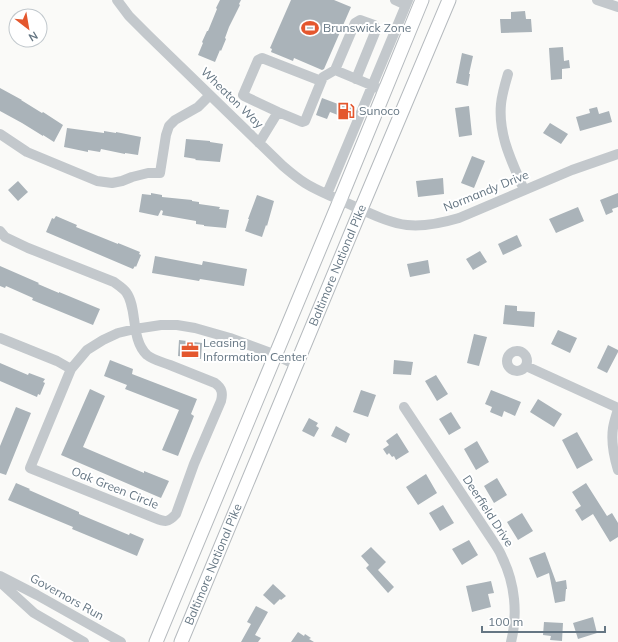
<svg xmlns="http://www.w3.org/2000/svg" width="618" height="642" viewBox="0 0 618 642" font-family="Mulish,sans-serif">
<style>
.building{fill:#aab3b9}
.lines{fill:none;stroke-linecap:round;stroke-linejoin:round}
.major-casing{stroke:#b5babe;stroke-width:15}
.minor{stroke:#c3c8cc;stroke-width:10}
.major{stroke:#fff;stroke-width:13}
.labels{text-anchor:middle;stroke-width:4;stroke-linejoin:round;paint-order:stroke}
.poi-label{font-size:12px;fill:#657683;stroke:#fff;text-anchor:start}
.street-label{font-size:12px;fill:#657683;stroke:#fff}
</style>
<rect width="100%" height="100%" fill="#fafaf8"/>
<!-- building -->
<path class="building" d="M220,0H241L239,4L240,5L229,27L225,38L226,39L221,51L220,50L215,62L198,55L203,43L202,42L207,31H208L217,9L216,8Z
M291,0H334L351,7L324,69L322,70L294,58L293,61L271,52L272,49L270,48Z
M525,11L526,19H531L532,32L501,33L500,19H511V12Z
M563,47L564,61L569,60L570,68L562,69V79L551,80L549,48Z
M462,53L473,56L469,74H470L468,86L456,83Z
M0,88L22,100H21L42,113L43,112L63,125L54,142L43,135V136L22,123L0,111Z
M322,98L338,104L339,102L356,109L351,120L330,112L327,119L316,115Z
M469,106L472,135L459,137L455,108Z
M597,107L599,114L609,111L612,122L580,131L576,117L590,113L589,109Z
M550,123L568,134L561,144L543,133Z
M67,128L104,133V131L116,133V132L141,137L138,155L125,153V154L101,149L100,152L88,150V152L64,147Z
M186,139L210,141V142L223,144L220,162L195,160L196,159L184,157Z
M472,156L485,161L474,188L461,183Z
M443,178L444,194L418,197L416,181Z
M18,181L28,192L18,201L8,190Z
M151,193L162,195V197L192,200V201L199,202V204L220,207L219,209L229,210L226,228L204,226V225L196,224V221L162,215L163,211L161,210L158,216L139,212L142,194L151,195Z
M618,193V207L612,209L613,212L606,215L600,200Z
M257,195L274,201L267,226L266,225L262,237L245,231L249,219H248Z
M578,207L584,221L556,233L549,219Z
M56,216L77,225L76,227L118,244V243L140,252L139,254L141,255L136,267L135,266L133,269L46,232L52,218L54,219Z
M517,235L522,246L503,255L498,244Z
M480,251L487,262L473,270L466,259Z
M155,256L202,265L203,261L247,269L244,286L200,279L199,281L152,273Z
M428,260L430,273L410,277L407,264Z
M0,266L39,283L38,284L59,293V292L100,309L93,325L32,300L33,298L6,286L5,288L0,286Z
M505,305L517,306V311L535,312L534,327L503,324Z
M558,330L577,338L570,353L551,344Z
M474,334L487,337L479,366L467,363Z
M179,340L202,343L201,359L178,356Z
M608,345L618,350V352L607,373L597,368Z
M110,360L133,369L132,374L197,399L191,414L194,416L178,456L162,450L179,410L125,389L127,385L104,376Z
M394,360L413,362L411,375L393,374Z
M0,363L28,375L29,373L45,379L43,382L45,383L40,395L38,394L37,397L0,381Z
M436,375L448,394L437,401L425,381Z
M90,389L105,396L83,447L144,473V471L169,481L161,498L61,455Z
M361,390L376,395L368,417L353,412Z
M491,390L521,402L515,416L504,411L502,417L490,412L492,407L485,404Z
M538,399L562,414L554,427L530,412Z
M16,407L31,413L6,475L0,473V446Z
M451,412L461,428L449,435L439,419Z
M309,418L318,423L316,426L319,428L314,437L302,431Z
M336,426L350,434L346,443L331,436Z
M577,432L593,460L577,469L562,440Z
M397,433L409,452L396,460L394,456L392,457L389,453L387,455L383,449L389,445L386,441Z
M477,441L489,462L476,470L464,449Z
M426,474L437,493L418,505L406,487Z
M497,478L507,495L494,503L484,486Z
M16,483L30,489L29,490L79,512V514L129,535L130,533L144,539L137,556L72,529L73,527L8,500Z
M586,483L607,516L612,513L618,523V537L610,542L593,514L582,521L575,510L581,506L572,492Z
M443,505L454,523L440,531L429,513Z
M522,513L533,531L518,540L507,522Z
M469,540L478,555L462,565L452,549Z
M371,547L386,562L378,570L394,587L388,593L366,568L369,565L361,556Z
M545,552L556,582L566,580L567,589H566L565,601L555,603L549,573L537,578L529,558Z
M491,581L494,593L488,594L491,607L472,612L466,586Z
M273,584L286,596L281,600L280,599L274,605L263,595Z
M256,606L268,612L255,635L261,638L258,642H241L251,624L247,622Z
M593,617L597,633L578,639L573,623Z
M544,622L563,623L562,641L550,640L551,636L543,635Z
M298,632L304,636L305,634L311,638L309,639L314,642H291Z"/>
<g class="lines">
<!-- major casing -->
<g class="major-casing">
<g id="major">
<path d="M156,642L340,200L422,0"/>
<path id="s1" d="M181,642L361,209L449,0"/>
</g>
</g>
<!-- minor -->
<path class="minor" d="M117,0L129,16L148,35L283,166C290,172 297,178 305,183C321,193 341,200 358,208C374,215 390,223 407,225C425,227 442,223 459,218L572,170L618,154
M395,0L406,5
M597,0L618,7
M335,70L378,88
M508,74C505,84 502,94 501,104C498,135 512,162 524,190
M321,81L262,58L258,60L243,95L244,96L278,112L302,122L305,121L323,77L335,70L355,23L360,20L374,25L376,30L356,79
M0,134L27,152L97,181L112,183L122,181L132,177L148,173H160L166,135L169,126L175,120L198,107L210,95
M259,143L278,112
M327,194L408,0
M0,231L5,237L28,248L114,282C118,285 123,288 126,292C138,308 130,339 147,355C153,360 162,362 170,365C185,371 200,377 215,383C222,388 223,393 221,401L194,464L176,514C168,523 165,522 155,518L30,468L71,369L87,350L103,340L118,333L135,329L161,325H177L195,328L230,338L276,355L296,365
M0,338L57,361L71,369
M507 361a10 10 0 1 1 20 0a10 10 0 1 1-20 0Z
M526,366L618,408
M404,407L493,541C496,546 500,551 502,557C515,583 518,614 511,642
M618,409C616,416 614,422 613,428C611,442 614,457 618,470
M0,576L37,595L121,642
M0,582L34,613L84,642"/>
<!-- major -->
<use href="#major" class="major"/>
</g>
<!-- icons -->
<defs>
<g id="stadium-bare" transform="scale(1.38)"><path d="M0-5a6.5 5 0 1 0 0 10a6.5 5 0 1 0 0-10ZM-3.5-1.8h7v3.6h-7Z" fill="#e4572e" stroke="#fff" stroke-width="2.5" paint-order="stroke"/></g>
<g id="fuel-bare" transform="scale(1.38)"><path d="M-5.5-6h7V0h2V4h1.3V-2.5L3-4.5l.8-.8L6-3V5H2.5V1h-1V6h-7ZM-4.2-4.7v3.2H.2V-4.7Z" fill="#e4572e" stroke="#fff" stroke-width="2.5" paint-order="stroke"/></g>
<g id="office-bare" transform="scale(1.38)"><path d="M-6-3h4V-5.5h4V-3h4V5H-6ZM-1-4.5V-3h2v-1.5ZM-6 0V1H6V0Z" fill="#e4572e" stroke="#fff" stroke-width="2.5" paint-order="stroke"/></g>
</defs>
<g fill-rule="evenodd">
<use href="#stadium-bare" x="310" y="28"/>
<use href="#fuel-bare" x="346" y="111"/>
<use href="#office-bare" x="190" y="350"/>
</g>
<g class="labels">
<!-- poi labels -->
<g class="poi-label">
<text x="323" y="32">Brunswick Zone</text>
<text x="359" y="115">Sunoco</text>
<text x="203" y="347">Leasing<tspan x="203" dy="14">Information Center</tspan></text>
</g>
<!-- street labels -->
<g class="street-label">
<text transform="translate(232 98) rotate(44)" y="4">Wheaton Way</text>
<text transform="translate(486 191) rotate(-22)" y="4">Normandy Drive</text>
<text dy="4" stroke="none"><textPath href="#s1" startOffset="408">Baltimore National Pike</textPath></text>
<text transform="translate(115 488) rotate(22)" y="4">Oak Green Circle</text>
<text transform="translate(488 511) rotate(57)" y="4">Deerfield Drive</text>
<text dy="4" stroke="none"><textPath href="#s1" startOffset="84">Baltimore National Pike</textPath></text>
<text transform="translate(67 597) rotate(29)" y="4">Governors Run</text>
</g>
</g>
<!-- north arrow -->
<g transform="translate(28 28) rotate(149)"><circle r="19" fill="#ffffff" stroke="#c1c8cd"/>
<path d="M0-3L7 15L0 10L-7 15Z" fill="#e4572e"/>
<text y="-6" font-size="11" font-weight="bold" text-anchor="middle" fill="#657683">N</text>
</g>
<!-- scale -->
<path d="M482 626v6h123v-6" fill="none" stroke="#657683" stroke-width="2"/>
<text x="488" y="626" font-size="12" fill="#657683" stroke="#ffffff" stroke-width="3" paint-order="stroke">100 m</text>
</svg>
